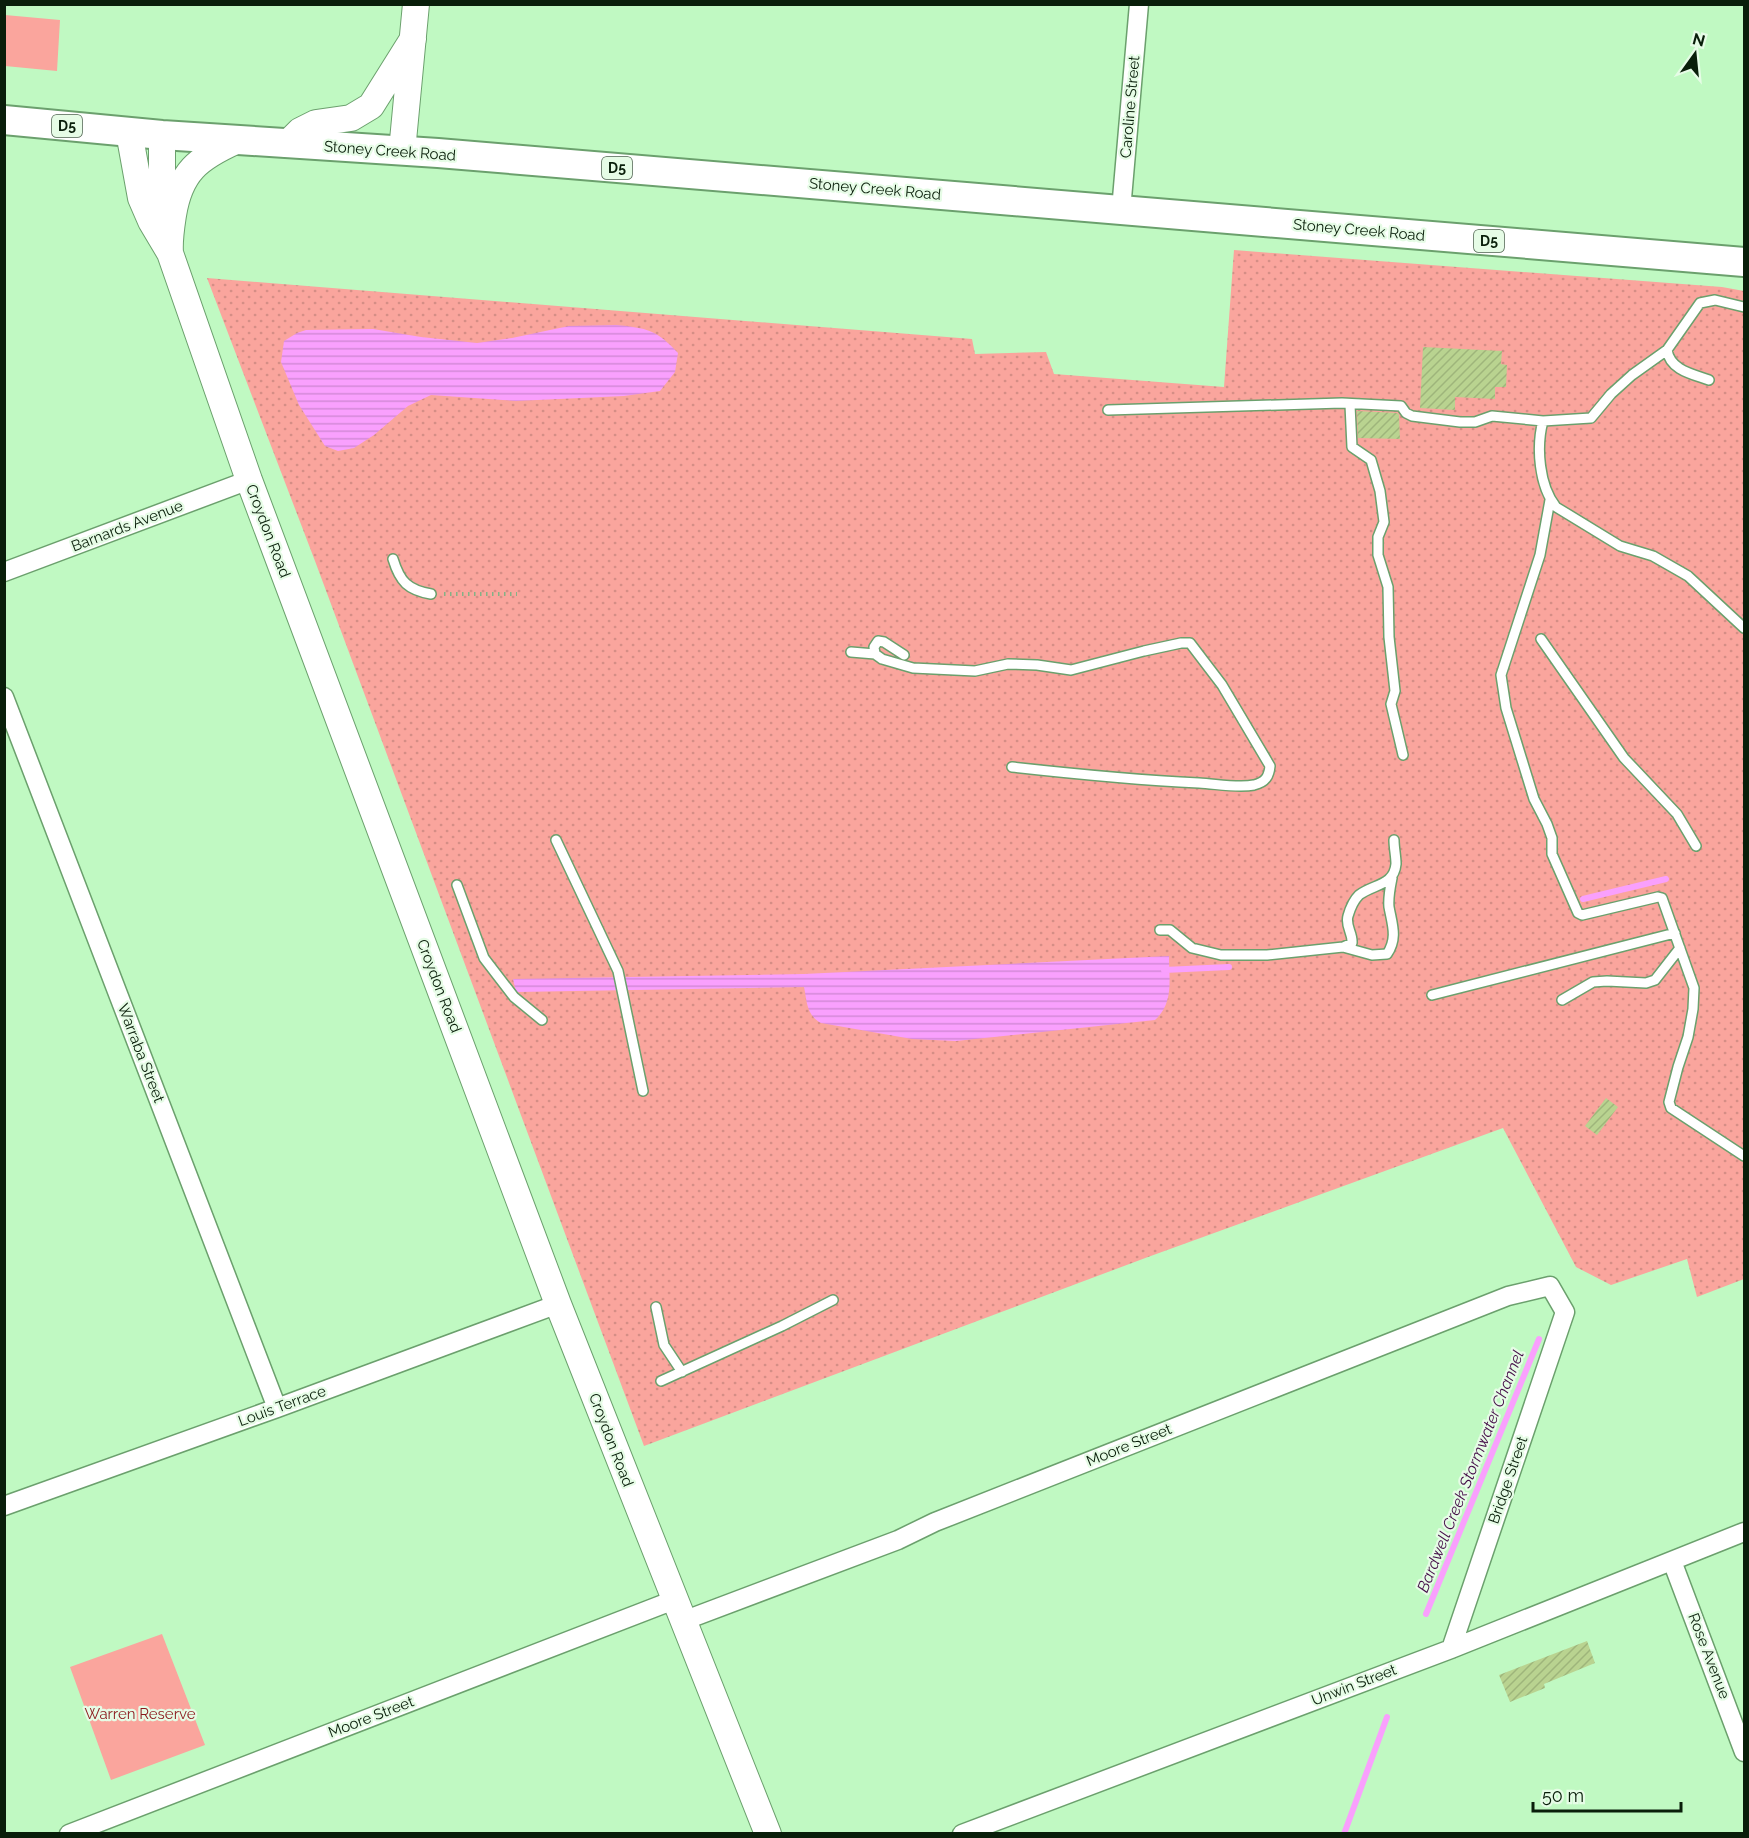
<svg xmlns="http://www.w3.org/2000/svg" width="1749" height="1838" viewBox="0 0 1749 1838" font-family="Raleway,sans-serif">
<style>
.grass{fill:url(#grass-dots)}
.green{fill:#faa59d}
.water{fill:url(#water-rules)}
.lines{fill:none;stroke-linecap:round;stroke-linejoin:round}
.stream{stroke:#f9a0fd;stroke-width:6}
.building{fill:url(#building-hatch)}
.lane-casing{stroke:#6ba06d;stroke-width:12}
.street-casing{stroke:#6ba06d;stroke-width:21}
.secondary-casing{stroke:#6ba06d;stroke-width:28}
.primary-casing{stroke:#6ba06d;stroke-width:32}
.path{stroke:#84b286;stroke-width:4;stroke-dasharray:1.5 4.5;stroke-linecap:butt}
.lane{stroke:#fff;stroke-width:9}
.street{stroke:#fff;stroke-width:18}
.secondary{stroke:#fff;stroke-width:26}
.primary{stroke:#fff;stroke-width:28}
.labels{text-anchor:middle;stroke-width:4.5;stroke-linejoin:round;paint-order:stroke}
.shield{fill:#e6fce6;stroke:#4b614c;stroke-width:1.5}
.shield-label{font-size:14px;font-weight:bold;fill:#091e0a}
.street-label{font-size:15px;fill:#091e0a;stroke:#e6fce6}
.park-label{font-size:15px;fill:#8b181c;stroke:#e6fce6}
.water-label{font-size:16px;font-style:italic;fill:#430c47;stroke:#e6fce6}
</style>
<defs>
<pattern id="grass-dots" width="8" height="8" patternUnits="userSpaceOnUse" patternTransform="scale(1.5)"><rect width="8" height="8" fill="#faa59d"/><path d="M2 2h.1M6 6h.1" fill="none" stroke="#d58e86" stroke-width="1.8" stroke-linecap="round"/></pattern>
<pattern id="water-rules" width="6" height="5" patternUnits="userSpaceOnUse" patternTransform="scale(1.5)"><rect width="6" height="5" fill="#f9a0fd"/><path d="M0 2.5h6" fill="none" stroke="#d489d8"/></pattern>
<pattern id="building-hatch" width="6" height="6" patternUnits="userSpaceOnUse" patternTransform="scale(1.5)"><rect width="6" height="6" fill="#b9d390"/><path d="M-1 1l2-2M0 6l6-6M5 7l2-2" fill="none" stroke="#9eb57b"/></pattern>
</defs>
<rect width="100%" height="100%" fill="#c0f9c2"/>
<!-- grass -->
<path class="grass" d="M1234,250L1722,287L1744,291V1279L1697,1297L1687,1259L1611,1285L1576,1267L1503,1128L1148,1257L644,1446L315,561L207,278L972,339L975,354L1046,352L1054,374L1224,387Z"/>
<!-- green -->
<path class="green" d="M5,15L60,20L57,71L5,66Z
M162,1634L205,1745L111,1780L70,1667Z"/>
<!-- water -->
<path class="water" d="M616,325C647,328 657,330 678,353L675,372L660,391L624,396L516,401L431,395L408,406L374,435L354,448L338,451L325,446L299,405L281,362L284,341L297,333L306,330L373,329L421,337L477,343L512,338L569,326Z
M1169,956C1169,980 1174,1003 1155,1020L956,1041L912,1039L821,1023C806,1015 807,1001 804,987L516,992L513,979L804,974Z"/>
<g class="lines">
<!-- stream -->
<path class="stream" d="M1583,899L1666,879
M1164,970L1229,967
M1426,1614L1539,1339
M1344,1834L1387,1717"/>
</g>
<!-- building -->
<path class="building" d="M1423,347L1502,351L1501,364L1507,365L1506,387H1495V399L1455,397V410L1420,408Z
M1357,411L1397,413L1399,415L1400,439L1358,438Z
M1606,1098L1618,1107L1597,1135L1585,1126Z
M1587,1641L1595,1663L1544,1684L1545,1688L1510,1702L1499,1675Z"/>
<g class="lines">
<!-- lane casing -->
<g class="lane-casing">
<path id="lane" d="M1667,350L1632,375L1611,394L1591,418L1543,421C1536,447 1539,486 1556,507L1620,546L1653,556L1688,576L1744,628
M1709,380C1692,374 1670,370 1667,350L1700,303L1715,300L1744,307
M1350,405L1352,447L1371,460L1380,491L1384,522L1378,537V555L1388,587L1389,637L1395,691L1391,704L1403,755
M1108,410L1342,403L1401,406L1406,413L1412,416L1460,422H1475L1492,416L1543,421
M1550,500L1540,555L1501,675L1506,708L1534,799L1547,824L1552,838V854L1578,913L1582,915L1658,897L1662,898L1694,988L1693,1009L1688,1037L1678,1067L1669,1102L1671,1108L1744,1156
M393,559C400,582 408,590 431,594
M1541,639L1624,758L1677,814L1696,846
M851,652L875,654
M904,655L884,642L878,641L874,647L875,654L882,659L913,668L975,671L1008,664L1037,665L1071,670L1144,651L1181,643H1190L1222,685L1270,766C1269,776 1266,782 1254,785C1238,788 1217,784 1199,783C1137,780 1075,774 1012,767
M556,840L618,971L643,1091
M457,885L484,958L514,997L542,1020
M1160,930H1170L1192,948L1221,955H1267L1343,947L1352,943C1353,933 1345,926 1348,916C1350,909 1354,900 1359,895C1373,884 1394,886 1396,864C1396,856 1394,848 1394,840
M1343,947L1372,955L1387,954C1398,938 1392,924 1389,907C1388,897 1390,888 1392,878
M1432,995L1675,933
M1562,1000L1593,982L1607,981L1646,983L1655,980L1680,948
M656,1307L664,1345L682,1372
M661,1381L782,1326L833,1300"/>
</g>
<!-- street casing -->
<g class="street-casing">
<path id="street" d="M1121,210L1139,4
M4,572L249,480
M4,697L277,1408
M4,1506L277,1408L558,1304
M1672,1561L1744,1752
M683,1621L898,1540L935,1522L1508,1296L1550,1286L1565,1312L1451,1649
M69,1834L674,1600
M962,1834L1451,1649L1744,1532"/>
</g>
<!-- secondary casing -->
<g class="secondary-casing">
<path id="secondary" d="M129,132L141,198L151,221L170,253L249,480L558,1304L768,1834
M162,135V182L166,216
M287,144L300,131L316,123L351,118L371,106L413,39
M402,151L416,4
M170,253C169,240 171,228 173,215C180,172 198,158 236,141"/>
</g>
<!-- primary casing -->
<g class="primary-casing">
<path id="primary" d="M4,120L162,135L438,153L1744,262"/>
</g>
<!-- path -->
<path class="path" d="M444,594H517"/>
<!-- lane -->
<use href="#lane" class="lane"/>
<!-- street -->
<use href="#street" class="street"/>
<!-- secondary -->
<use href="#secondary" class="secondary"/>
<!-- primary -->
<use href="#primary" class="primary"/>
</g>
<g class="labels">
<!-- shield labels -->
<g class="shield">
<rect x="52" y="115" width="30" height="22" rx="4.5"/>
<rect x="602" y="157" width="30" height="22" rx="4.5"/>
<rect x="1474" y="230" width="30" height="22" rx="4.5"/>
</g>
<g class="shield-label">
<text x="67" y="131">D5</text>
<text x="617" y="173">D5</text>
<text x="1489" y="246">D5</text>
</g>
<!-- street labels -->
<g class="street-label">
<text transform="translate(1130 107) rotate(-85)" y="5">Caroline Street</text>
<text transform="translate(390 151) rotate(4)" y="5">Stoney Creek Road</text>
<text transform="translate(875 189) rotate(5)" y="5">Stoney Creek Road</text>
<text transform="translate(1359 230) rotate(5)" y="5">Stoney Creek Road</text>
<text transform="translate(127 526) rotate(-21)" y="5">Barnards Avenue</text>
<text transform="translate(268 531) rotate(69)" y="5">Croydon Road</text>
<text transform="translate(439 986) rotate(69)" y="5">Croydon Road</text>
<text transform="translate(141 1053) rotate(69)" y="5">Warraba Street</text>
<text transform="translate(282 1406) rotate(-20)" y="5">Louis Terrace</text>
<text transform="translate(611 1440) rotate(69)" y="5">Croydon Road</text>
<text transform="translate(1129 1445) rotate(-22)" y="5">Moore Street</text>
<text transform="translate(1508 1480) rotate(-71)" y="5">Bridge Street</text>
<text transform="translate(1709 1656) rotate(69)" y="5">Rose Avenue</text>
<text transform="translate(1354 1685) rotate(-21)" y="5">Unwin Street</text>
<text transform="translate(371 1717) rotate(-21)" y="5">Moore Street</text>
</g>
<!-- park labels -->
<g class="park-label">
<text x="140" y="1719">Warren Reserve</text>
</g>
<!-- water labels -->
<g class="water-label">
<text transform="translate(1470 1471) rotate(-68)" y="6">Bardwell Creek Stormwater Channel</text>
</g>
</g>
<!-- border -->
<rect width="1749" height="1838" fill="none" stroke="#091e0a" stroke-width="12"/>
<!-- north arrow -->
<g transform="translate(1695 54) rotate(15)" stroke="#e6fce6" stroke-width="4.5" paint-order="stroke">
<path d="M0-4.5L10 22L0 15L-10 22Z" fill="#091e0a"/>
<text y="-9" font-size="16" font-weight="bold" text-anchor="middle" fill="#091e0a">N</text>
</g>
<!-- scale -->
<path d="M1533 1802v9h148v-9" fill="none" stroke="#091e0a" stroke-width="3"/>
<text x="1542" y="1802" font-size="18" fill="#091e0a" stroke="#e6fce6" stroke-width="4.5" paint-order="stroke">50 m</text>
</svg>
